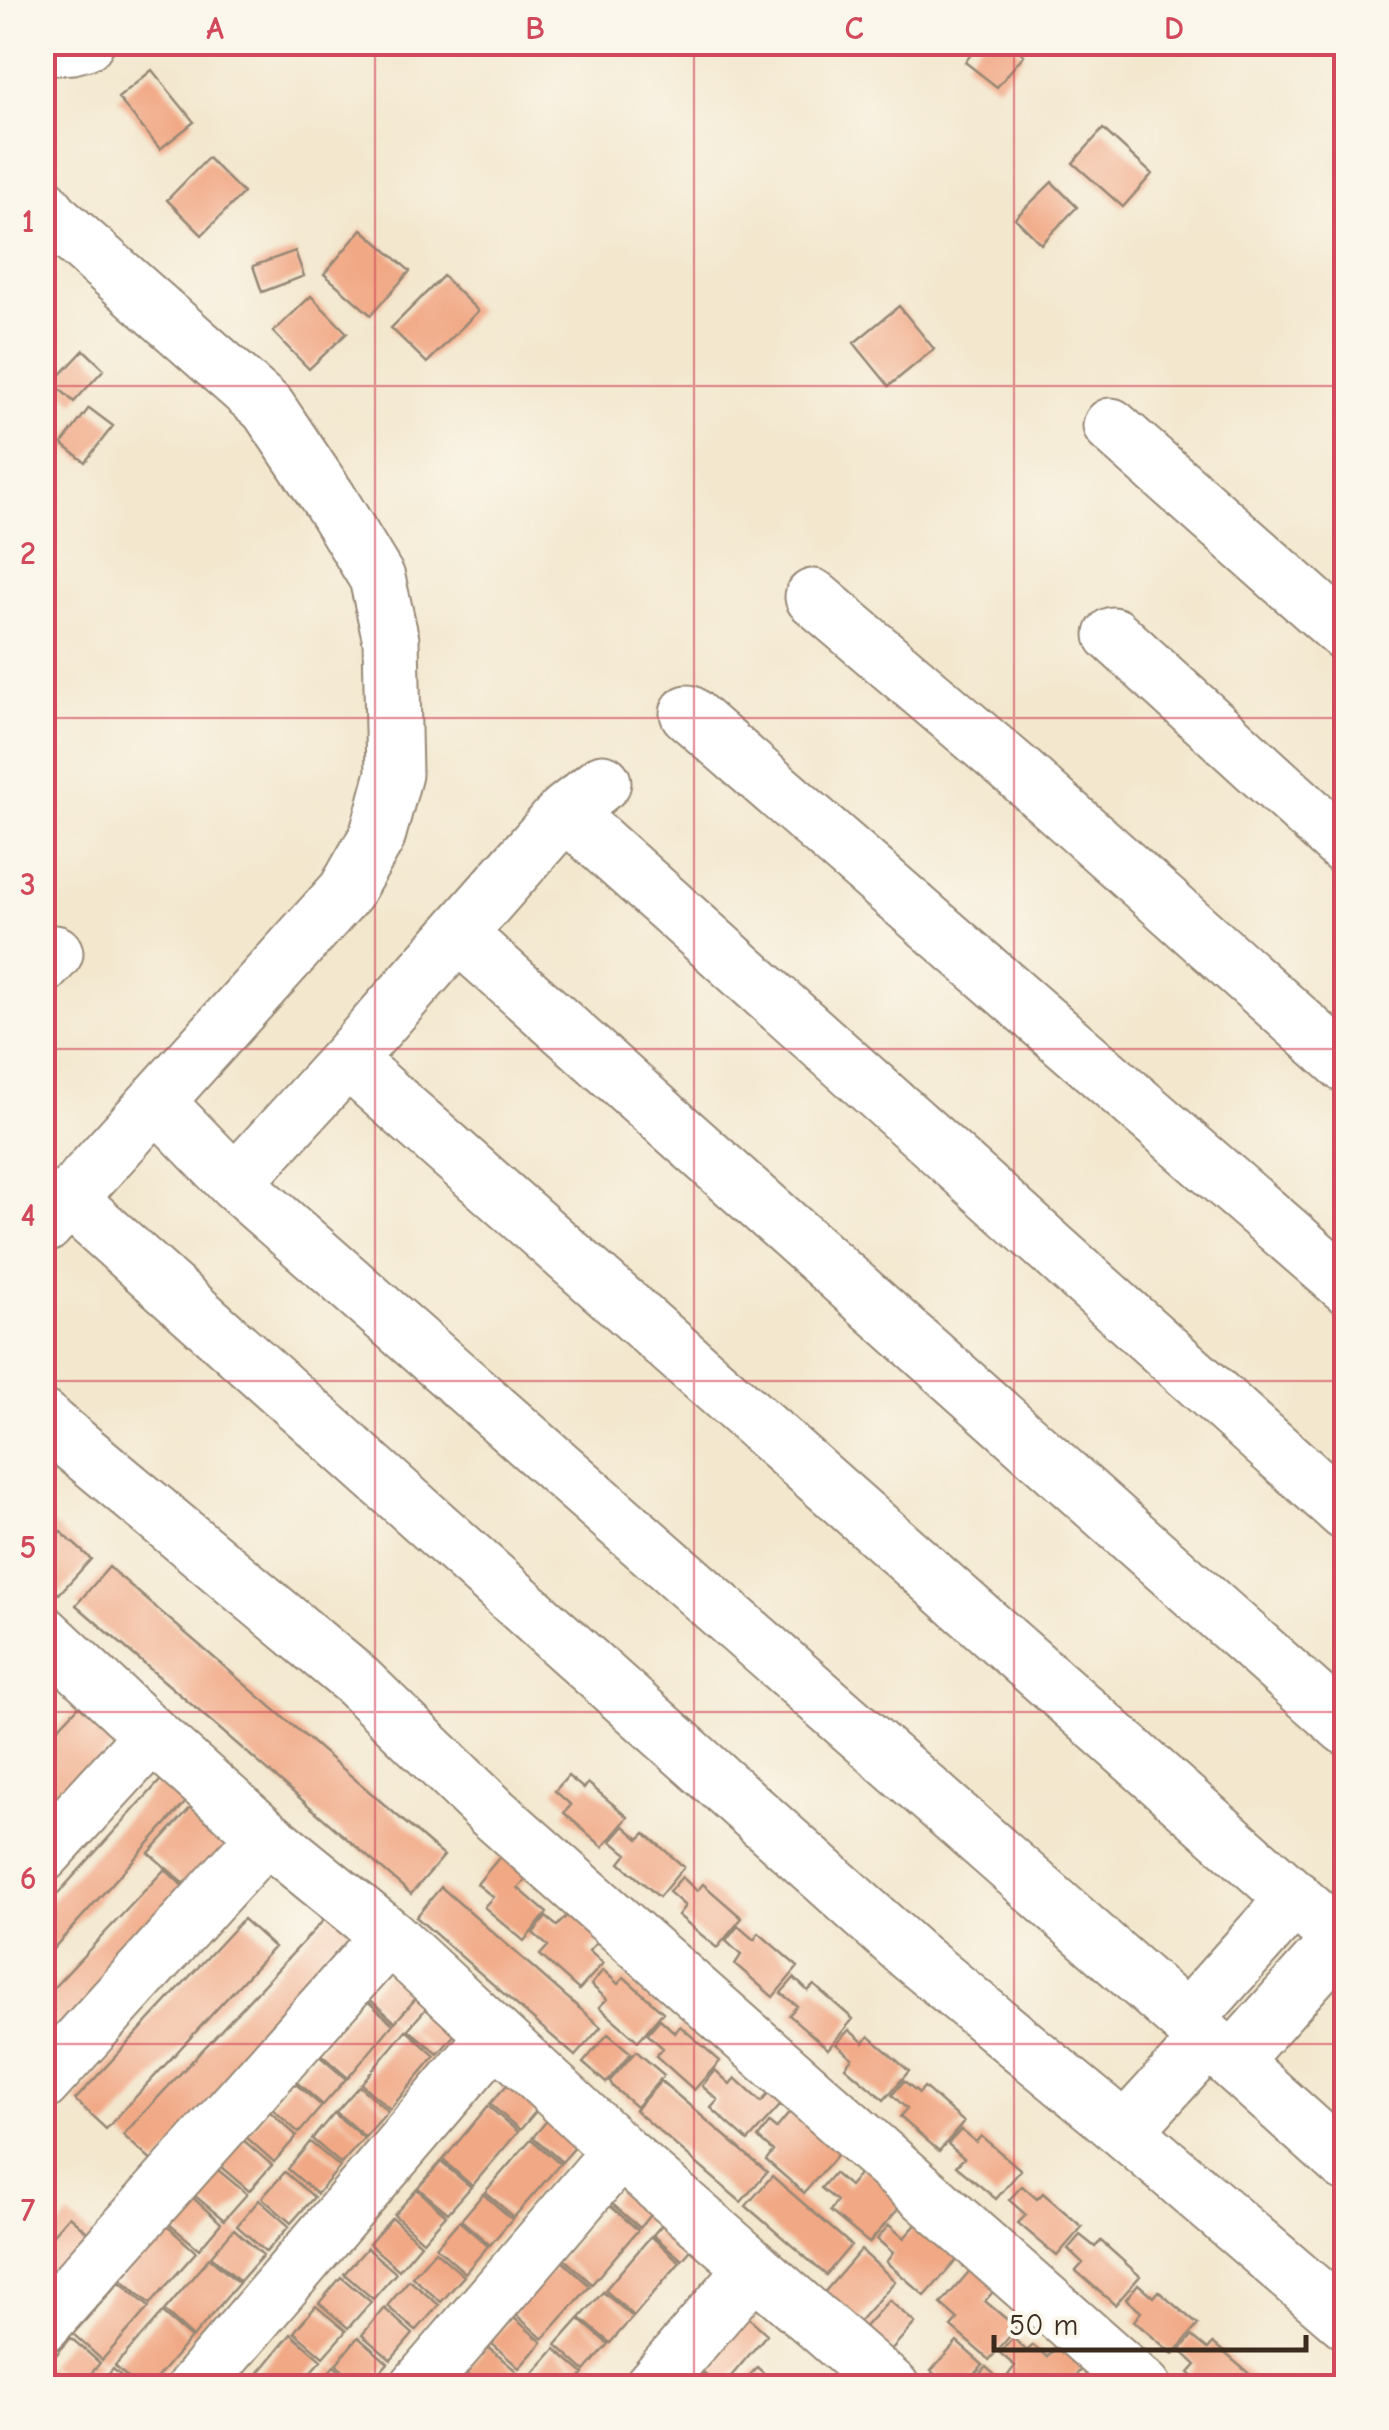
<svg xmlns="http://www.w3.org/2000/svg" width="1389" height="2430" viewBox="0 0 1389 2430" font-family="'Comic Neue',sans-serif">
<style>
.building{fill:#f1a885}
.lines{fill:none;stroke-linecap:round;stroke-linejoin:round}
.minor-casing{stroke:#978876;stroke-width:59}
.minor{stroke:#fff;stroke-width:55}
.grid{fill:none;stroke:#d1495b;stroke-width:2.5;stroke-opacity:0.55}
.neatline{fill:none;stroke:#d1495b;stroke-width:4}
.grid-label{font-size:32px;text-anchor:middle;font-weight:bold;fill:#d1495b}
</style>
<rect width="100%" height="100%" fill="#fbf7ec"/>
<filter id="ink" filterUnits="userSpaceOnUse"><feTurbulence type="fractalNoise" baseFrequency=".01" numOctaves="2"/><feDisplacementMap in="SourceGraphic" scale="20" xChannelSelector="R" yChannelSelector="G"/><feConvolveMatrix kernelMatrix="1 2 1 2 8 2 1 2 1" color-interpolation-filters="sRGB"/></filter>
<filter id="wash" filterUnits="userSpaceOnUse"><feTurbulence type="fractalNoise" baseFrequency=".0048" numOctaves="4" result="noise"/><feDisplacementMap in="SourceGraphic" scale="40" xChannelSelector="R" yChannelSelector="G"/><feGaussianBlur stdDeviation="2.25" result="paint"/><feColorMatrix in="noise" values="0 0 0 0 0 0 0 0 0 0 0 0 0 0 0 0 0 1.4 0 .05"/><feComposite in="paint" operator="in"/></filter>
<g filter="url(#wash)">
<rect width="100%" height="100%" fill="#f3e7ce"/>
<g id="blocks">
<!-- building -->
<path class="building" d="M981,42H1009L1024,55L997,87L965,62Z
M152,70L194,122L160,149L118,98Z
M1103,129L1152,174L1123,207L1073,163Z
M208,158L243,193L202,235L167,200Z
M1052,182L1077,207L1041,244L1015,218Z
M362,229L410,271L371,315L324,274Z
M295,251L304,276L262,292L253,266Z
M443,276L478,311L427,363L391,328Z
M311,296L347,333L309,369L273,332Z
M899,306L934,349L889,386L854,343Z
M84,350L104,369L74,402L53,383Z
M89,408L113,426L85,462L62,444Z
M42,1515L91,1559L59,1594L42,1579Z
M109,1567L444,1856L411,1894L76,1605Z
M81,1704L118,1740L42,1821V1745Z
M169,1771L194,1793L42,1961V1911Z
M568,1776L584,1789L588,1783L628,1817L603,1847L564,1813L571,1805L555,1791Z
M204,1793L251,1835L197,1895L149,1853Z
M624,1826L639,1839L645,1833L684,1867L659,1897L620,1863L627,1854L611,1841Z
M509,1846L535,1869L518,1888L547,1913L524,1941L484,1907L493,1897L477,1884Z
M165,1869L191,1894L42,2054V2000Z
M682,1877L697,1891L703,1884L742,1918L717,1948L678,1915L685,1906L669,1892Z
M441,1887L601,2027L575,2056L416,1917Z
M577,1905L607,1931L589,1951L603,1963L579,1990L540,1955L548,1946L533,1933L546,1917L557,1926Z
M336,1907L370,1937L157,2166L123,2135Z
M243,1919L274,1947L106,2129L75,2100Z
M738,1926L754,1940L759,1933L798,1967L773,1997L735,1964L741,1955L726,1941Z
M389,1970L418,1996L395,2022L366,1996Z
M603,1970L618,1984L624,1977L663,2012L638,2041L599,2007L607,1999L591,1985Z
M794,1978L808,1991L814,1985L853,2019L828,2049L789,2015L797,2006L781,1993Z
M364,1998L393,2024L348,2078L318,2052Z
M432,2002L461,2027L438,2054L408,2029Z
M660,2019L675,2033L680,2026L720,2061L694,2090L656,2056L663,2048L647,2034Z
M406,2030L435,2056L390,2109L361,2084Z
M849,2030L864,2043L869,2036L909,2071L884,2100L845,2067L852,2058L836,2044Z
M608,2034L631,2053L606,2083L583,2063Z
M636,2051L664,2075L636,2107L613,2087L610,2081Z
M317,2054L346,2079L323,2105L294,2080Z
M715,2070L730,2084L735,2078L761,2102L776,2086L788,2097L748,2141L711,2108L718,2100L702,2086Z
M513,2078L542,2104L520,2130L490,2104Z
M292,2081L322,2106L299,2133L270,2107Z
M661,2081L767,2172L741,2202L635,2110Z
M904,2081L919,2093L924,2087L964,2122L939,2151L900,2117L907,2109L892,2095Z
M359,2086L388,2111L365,2137L336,2112Z
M796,2105L845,2146L804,2193L766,2160L773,2151L758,2138L769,2123L776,2129Z
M488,2106L518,2132L472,2186L443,2160Z
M268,2110L297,2136L274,2162L245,2136Z
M556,2110L585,2136L562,2162L533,2137Z
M334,2113L364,2138L341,2164L312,2139Z
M961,2130L976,2142L981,2136L1021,2170L996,2199L956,2166L964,2158L948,2144Z
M242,2139L272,2165L249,2191L220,2166Z
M531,2139L560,2164L514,2217L485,2192Z
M310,2142L340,2167L317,2194L288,2169Z
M441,2162L471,2187L448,2213L418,2188Z
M865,2167L905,2201L869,2243L830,2211L837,2201L821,2188L834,2173L849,2186Z
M217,2169L247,2194L224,2220L194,2195Z
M285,2172L314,2197L291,2223L262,2198Z
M633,2176L662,2202L640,2228L610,2202Z
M772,2176L851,2245L826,2275L746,2206Z
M1022,2186L1037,2199L1043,2193L1082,2227L1057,2256L1018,2223L1026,2215L1009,2200Z
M417,2189L446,2215L423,2241L394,2215Z
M483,2194L512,2219L490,2245L461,2220Z
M192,2197L221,2223L199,2249L169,2224Z
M259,2200L289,2226L266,2252L237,2226Z
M609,2205L638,2230L592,2284L563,2258Z
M676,2209L705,2234L682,2260L653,2235Z
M69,2216L95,2239L42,2291V2247Z
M392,2218L421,2244L399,2270L369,2244Z
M921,2219L962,2254L925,2296L886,2262L893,2253L877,2239L889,2225L904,2238Z
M459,2221L488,2246L465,2273L436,2247Z
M167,2226L196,2252L150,2304L121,2279Z
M234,2229L263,2255L240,2281L211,2256Z
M1080,2235L1095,2247L1101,2241L1140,2276L1115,2305L1076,2271L1083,2263L1068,2249Z
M651,2236L680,2262L634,2316L605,2290Z
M367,2248L396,2273L373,2299L344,2274Z
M861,2250L895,2281L856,2325L822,2295Z
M435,2251L464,2276L441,2302L412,2277Z
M209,2258L239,2283L193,2337L164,2311Z
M981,2258L1004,2279L985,2301L1017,2328L989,2360L951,2327L958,2319L941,2304Z
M561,2260L590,2286L543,2339L514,2313Z
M341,2277L371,2302L348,2328L319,2303Z
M409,2280L439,2305L416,2331L387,2306Z
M120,2282L149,2307L102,2360L73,2334Z
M1138,2284L1153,2297L1158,2291L1198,2325L1173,2354L1134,2321L1141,2312L1126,2299Z
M603,2292L633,2317L610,2343L580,2318Z
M889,2300L915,2323L889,2352L863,2329Z
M316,2306L346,2331L323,2357L294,2332Z
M384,2308L413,2334L391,2360L362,2335Z
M738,2308L767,2334L721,2388L692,2362Z
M162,2313L191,2338L148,2388H139L115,2366Z
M512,2316L542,2342L519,2368L490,2342Z
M579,2319L608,2344L585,2371L556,2345Z
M1069,2333L1093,2355L1065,2388H1023L1008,2375L1015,2366L1000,2353L1013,2338L1027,2351L1033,2345L1047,2357Z
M291,2334L321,2360L296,2388H246Z
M1192,2336L1208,2349L1213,2343L1253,2377L1248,2383L1253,2388H1206L1189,2373L1196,2365L1180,2350Z
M358,2337L388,2363L366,2388H363L336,2364Z
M71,2338L100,2363L79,2388H76L48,2364Z
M957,2342L983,2365L963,2388H950L931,2371Z
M487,2346L516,2371L502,2388H482L464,2372Z
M555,2349L584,2374L573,2388H547L532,2375Z
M690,2364L718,2388H670Z
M334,2366L359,2388H315Z
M46,2367L70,2388H42V2371Z
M757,2367L780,2388H739Z
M986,2367L1009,2388H968Z
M113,2369L134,2388H97Z
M462,2375L476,2388H451Z"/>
</g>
</g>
<g filter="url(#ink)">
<use href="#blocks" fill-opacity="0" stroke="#978876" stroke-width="2.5"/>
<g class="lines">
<!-- minor casing -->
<g class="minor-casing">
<path id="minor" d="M42,48L72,46L86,42
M42,204L55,220L268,408L329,499L377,578L391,640L394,774L377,837L346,891L45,1225
M1111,426L1346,634
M813,597L1017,771L1346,1065
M1113,635L1346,848
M688,713L1346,1285
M565,812L1346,1513
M458,934L1346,1727
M42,967L55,953
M347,1060L1346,1944
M172,1118L235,1183L1186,2020L1346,2164
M235,1183L347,1060L565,812L603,782
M69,1199L912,1955L1125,2131L1346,2321
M42,1418L357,1681L493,1813L1144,2388
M42,1632L152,1735L266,1836L389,1936L620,2151L892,2388
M42,1855L152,1735
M1186,2020L1295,1898
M1232,2061L1341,1939
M42,2083L266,1836
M1125,2131L1208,2040
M42,2325L389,1936
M194,2388L495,2036
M417,2388L620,2151
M651,2388L754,2268"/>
</g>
<!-- minor -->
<use href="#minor" class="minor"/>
</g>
</g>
<!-- grid -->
<path class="grid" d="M375,42V2388M694,42V2388M1014,42V2388M42,386H1346M42,718H1346M42,1049H1346M42,1381H1346M42,1712H1346M42,2044H1346"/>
<!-- margin -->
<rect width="1389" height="2430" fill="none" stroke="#fbf7ec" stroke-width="110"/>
<!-- scale -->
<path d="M994 2335v15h312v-15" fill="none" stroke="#3b2a1e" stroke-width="5"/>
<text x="1009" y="2335" font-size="30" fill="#3b2a1e" stroke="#fbf7ec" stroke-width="8" paint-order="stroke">50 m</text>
<rect x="55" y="55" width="1279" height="2320" class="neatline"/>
<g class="grid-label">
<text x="215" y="39">A</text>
<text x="535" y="39">B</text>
<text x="854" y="39">C</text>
<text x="1174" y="39">D</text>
<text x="28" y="232">1</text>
<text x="28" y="564">2</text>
<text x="28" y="895">3</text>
<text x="28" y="1226">4</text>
<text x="28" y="1558">5</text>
<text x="28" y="1889">6</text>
<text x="28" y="2221">7</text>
</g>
</svg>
